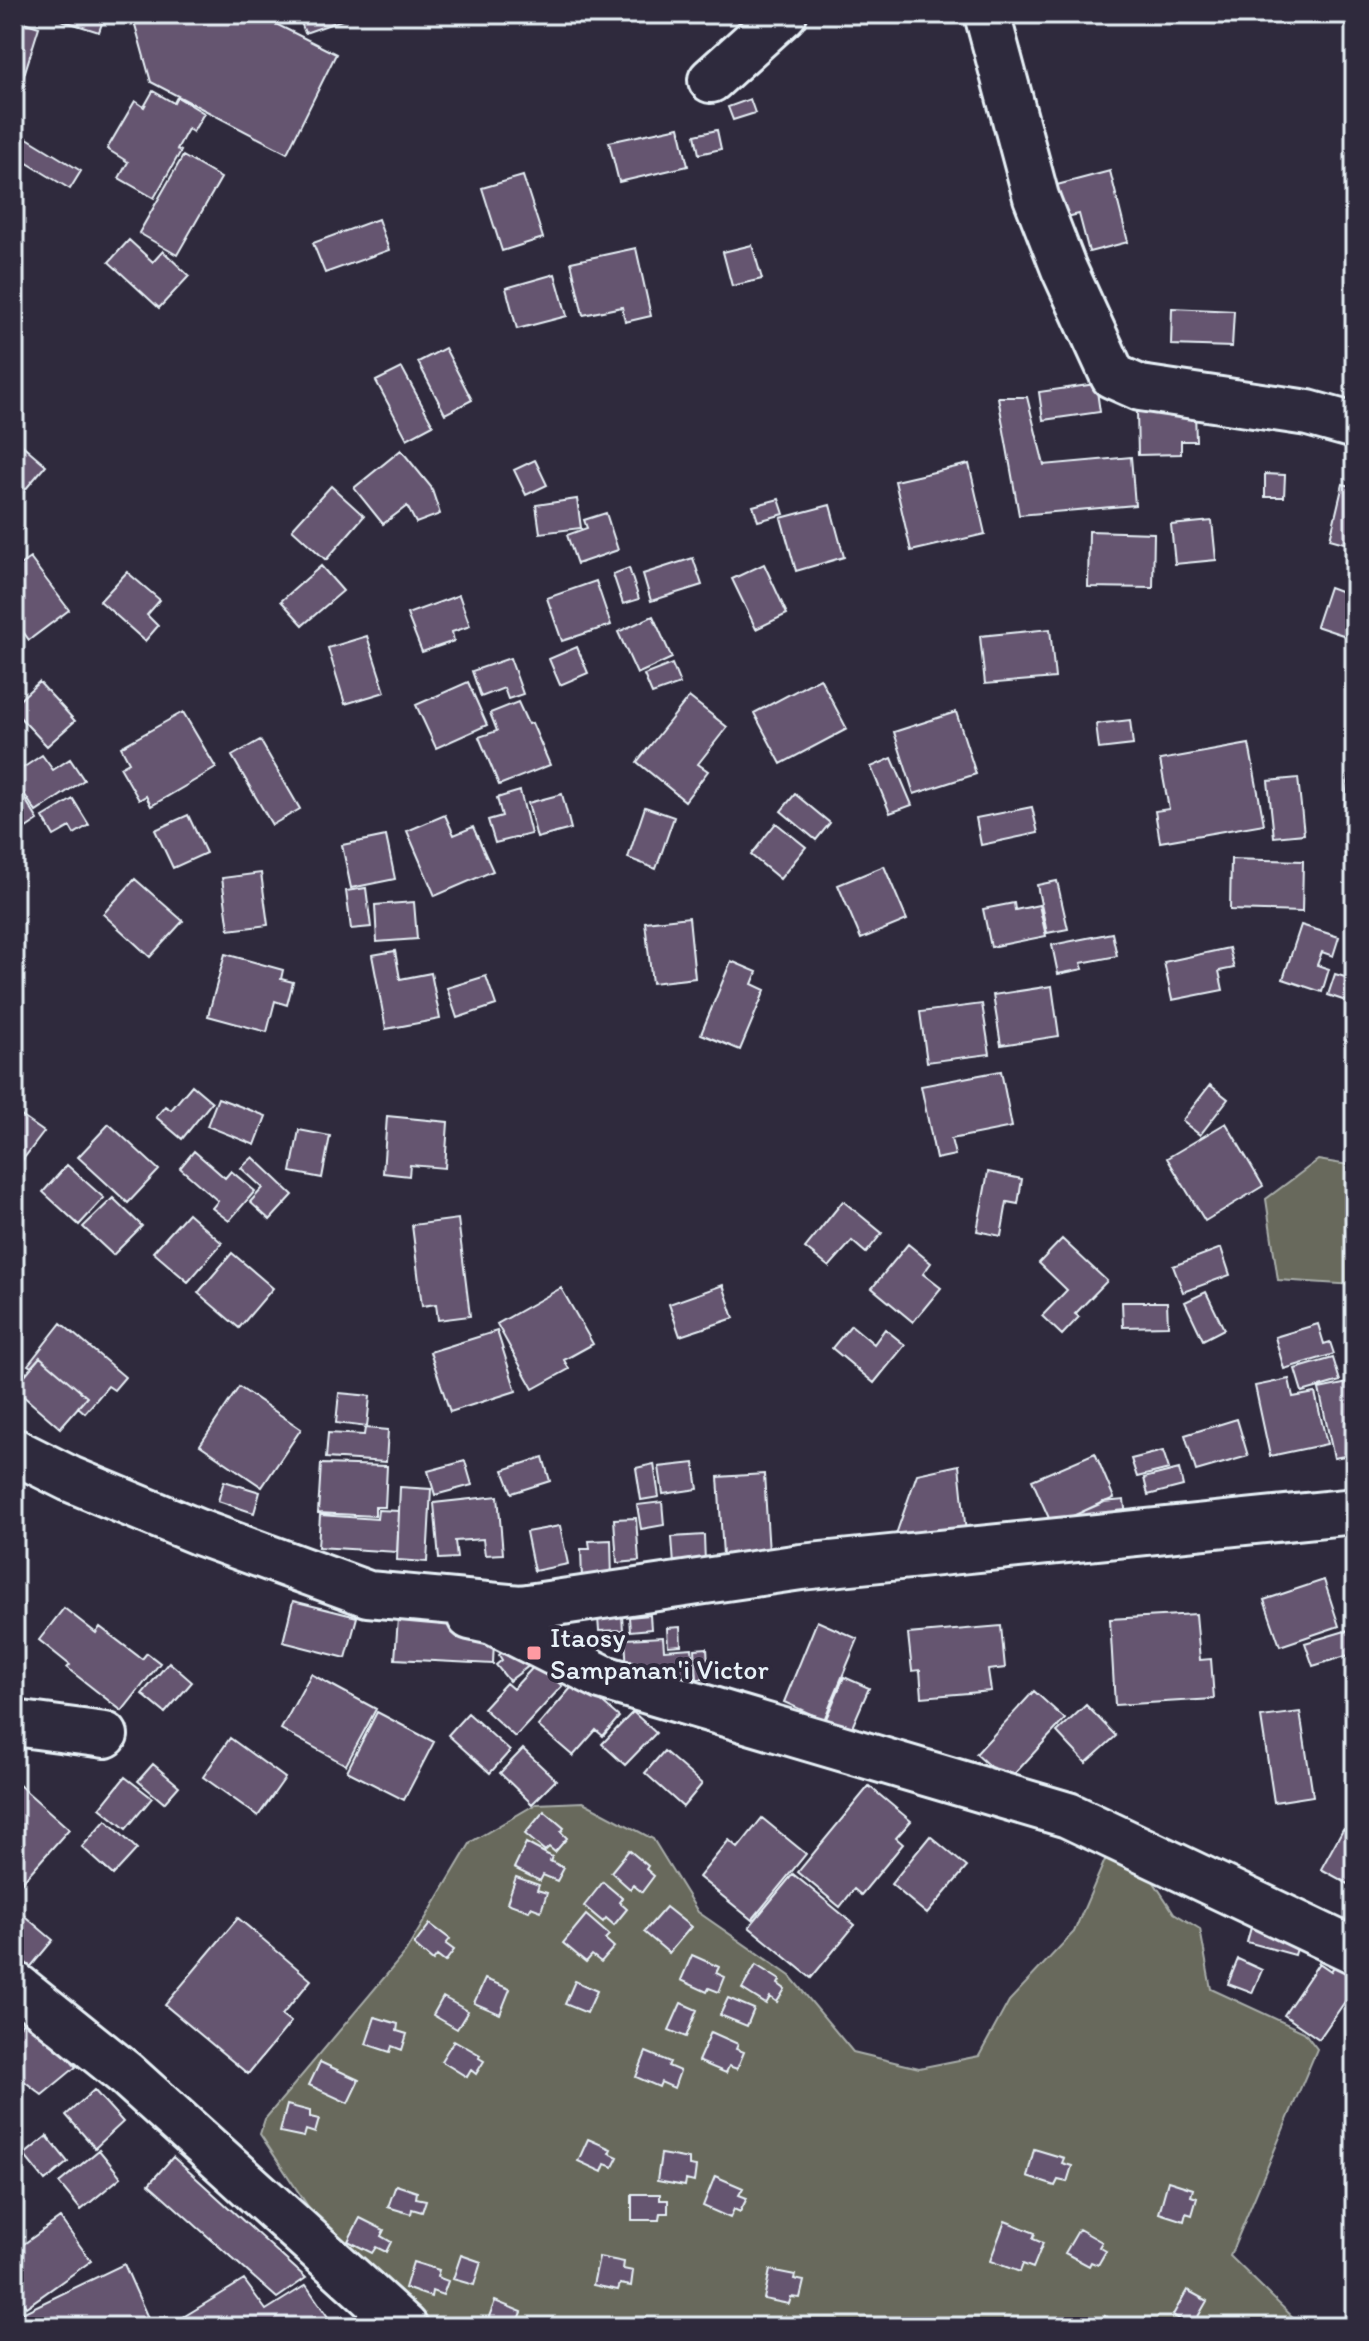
<svg xmlns="http://www.w3.org/2000/svg" width="1369" height="2341" viewBox="0 0 1369 2341" font-family="Itim,sans-serif">
<style>
.green{fill:#68695b;stroke:#a8adaa;stroke-width:2}
.building{fill:#65546f;stroke:#e8f1f8;stroke-width:2}
.lines{fill:none;stroke-linecap:round;stroke-linejoin:round}
.minor-casing{stroke:#e8f1f8;stroke-width:50}
.minor{stroke:#2f2a3d;stroke-width:44}
.poi-dot{fill:#ff9aa2;stroke:#2f2a3d;stroke-width:3}
.labels{text-anchor:middle;stroke-width:8;stroke-linejoin:round;paint-order:stroke}
.poi-label{font-size:28px;fill:#e8f1f8;stroke:#2f2a3d;text-anchor:start}
</style>
<rect width="100%" height="100%" fill="#2f2a3d"/>
<filter id="ink" filterUnits="userSpaceOnUse"><feTurbulence type="fractalNoise" baseFrequency=".0125" numOctaves="2"/><feDisplacementMap in="SourceGraphic" scale="16" xChannelSelector="R" yChannelSelector="G"/><feConvolveMatrix kernelMatrix="1 2 1 2 8 2 1 2 1" color-interpolation-filters="sRGB"/></filter>
<g filter="url(#ink)">
<!-- green -->
<path class="green" d="M1318,1160L1355,1166V1285L1278,1280L1266,1199Z
M583,1802L653,1839L698,1912L790,1976L853,2052L919,2068L979,2056L1009,2001L1074,1932L1108,1853L1140,1861L1174,1913L1200,1929L1211,1989L1304,2032L1317,2049L1230,2256L1303,2327H419L319,2223L260,2134L265,2119L405,1953L471,1842L536,1804Z"/>
<!-- building -->
<path class="building" d="M62,14H105L99,32L61,20Z
M132,14H256L336,54L287,153L151,82Z
M298,14H359L305,33Z
M14,19L39,27L23,78L14,76Z
M153,91L174,103L177,97L204,113L193,132L188,129L177,149L181,151L154,198L119,178L128,162L107,149L135,101L144,107Z
M750,99L755,113L733,120L728,107Z
M679,127L688,166L619,182L609,142Z
M14,130L81,171L70,189L14,155Z
M717,130L721,149L699,154L695,135Z
M183,156L221,178L177,255L139,233Z
M1110,171L1128,242L1089,252L1079,214L1046,222L1038,190Z
M523,176L543,238L502,251L482,188Z
M378,219L389,250L325,273L313,243Z
M129,240L153,262L163,251L189,276L159,308L109,262Z
M752,245L762,279L732,286L723,252Z
M636,248L651,316L625,322L622,307L583,315L571,262Z
M555,274L567,316L517,329L506,288Z
M1172,308L1234,311L1232,347L1171,345Z
M445,348L472,400L445,414L418,362Z
M402,368L433,425L407,439L376,381Z
M1096,384L1100,412L1043,420L1039,392Z
M998,397H1027L1044,465L1131,457L1135,505L1019,515Z
M1137,412H1195L1196,441H1181V454L1138,455Z
M20,443L46,465L14,503V450Z
M401,450L431,487L440,514L416,523L407,506L383,524L354,488Z
M535,460L547,485L526,495L514,470Z
M969,464L985,534L911,551L895,481Z
M1265,474L1285,475L1284,497H1265Z
M1343,484L1355,487V546L1330,539Z
M331,486L364,516L326,560L292,529Z
M577,499L581,528L540,533L536,505Z
M779,499L784,514L758,521L753,506Z
M830,505L844,557L796,571L781,518Z
M606,513L618,550L577,564L567,535L587,528L584,520Z
M1212,521L1216,560L1175,564L1171,525Z
M1089,531L1154,533L1153,588L1088,587Z
M30,558L69,610L29,640L14,619V569Z
M693,558L702,585L651,601L643,574Z
M764,564L787,614L756,629L732,579Z
M321,566L343,591L303,625L281,601Z
M629,568L639,599L623,604L613,574Z
M127,572L160,600L147,615L158,626L145,641L100,601Z
M596,581L611,625L562,641L547,598Z
M1329,587L1348,594L1345,604L1355,608V639L1316,626Z
M459,595L470,626L452,632L454,641L422,652L407,614Z
M653,616L672,658L637,674L618,632Z
M1050,629L1055,678L985,684L980,636Z
M367,636L385,692L345,704L328,648Z
M577,647L588,673L560,685L549,659Z
M510,658L523,694L508,699L504,688L481,697L472,671Z
M672,664L680,684L652,694L644,675Z
M820,678L847,729L781,764L754,713Z
M39,682L75,721L47,746L14,711V705Z
M468,682L487,725L436,748L416,705Z
M689,697L727,727L698,764L708,771L685,801L637,762Z
M518,702L528,724L532,723L550,765L499,785L479,737L497,731L490,713Z
M183,712L216,768L151,806L146,796L139,800L120,767L129,762L121,747Z
M956,712L976,774L914,794L894,732Z
M1130,720L1133,745L1099,749L1096,724Z
M260,740L300,809L272,825L232,756Z
M1249,744L1264,824L1160,842L1155,811L1169,809L1160,760Z
M42,755L53,770L70,759L84,780L36,812L14,778V774Z
M892,758L912,805L890,813L871,767Z
M1351,759L1355,760V807L1345,806Z
M1298,778L1304,834L1274,837L1268,781Z
M520,791L531,834L495,843L488,820L502,816L497,798Z
M562,794L571,829L537,838L528,803Z
M795,794L830,823L816,840L781,811Z
M23,796L38,820L14,836V802Z
M73,799L89,825L74,834L70,827L54,836L43,817Z
M645,807L674,817L656,869L628,858Z
M1032,807L1038,833L981,845L976,818Z
M188,815L206,853L173,868L155,830Z
M445,815L454,835L473,827L493,871L435,896L407,831Z
M776,823L806,847L780,879L751,855Z
M386,836L395,879L351,888L342,845Z
M1231,859L1303,861L1302,912L1230,910Z
M884,866L907,920L861,939L838,885Z
M261,873L268,925L229,930L222,878Z
M135,879L183,921L150,957L103,914Z
M1057,881L1068,929L1047,933L1037,885Z
M366,888L371,927L351,929L346,891Z
M414,902L417,939L377,942L375,905Z
M1014,903L1015,910L1039,905L1046,936L991,947L983,909Z
M689,917L695,978L652,983L645,922Z
M1301,925L1339,937L1333,956L1322,952L1317,965L1329,969L1322,992L1283,979Z
M1112,933L1117,956L1081,963L1083,969L1058,974L1052,945Z
M1229,948L1234,968L1219,971L1223,990L1172,1000L1164,962Z
M395,951L400,979L431,973L440,1019L386,1029L372,955Z
M225,954L283,970L281,979L293,982L287,1005L275,1001L267,1032L208,1016Z
M731,961L757,972L752,984L765,990L740,1050L701,1034Z
M1335,974L1355,980V1004L1328,995Z
M486,976L496,1005L457,1018L447,988Z
M1052,986L1059,1036L1001,1045L993,995Z
M982,1004L990,1054L927,1062L920,1012Z
M1001,1071L1012,1127L951,1139L955,1155L936,1159L921,1086Z
M192,1085L212,1102L182,1139L156,1117L165,1106L171,1110Z
M1210,1085L1228,1099L1200,1135L1182,1121Z
M218,1098L266,1116L255,1145L207,1126Z
M14,1111L44,1132L14,1171Z
M387,1116L448,1122L445,1168L410,1165L409,1176L383,1173Z
M1226,1123L1263,1186L1205,1221L1167,1158Z
M109,1124L159,1170L128,1203L78,1157Z
M299,1130L330,1136L322,1178L291,1172Z
M194,1151L225,1178L231,1171L255,1191L229,1221L212,1208L218,1201L180,1168Z
M253,1157L293,1195L270,1220L250,1202L263,1188L241,1168Z
M67,1165L104,1198L79,1225L43,1192Z
M988,1172L1022,1179L1018,1204L1007,1202L1001,1236L977,1231Z
M113,1198L142,1226L113,1255L83,1227Z
M843,1201L882,1233L866,1253L852,1241L829,1267L805,1248Z
M188,1213L222,1243L188,1282L153,1252Z
M458,1219L470,1316L438,1320L436,1304L422,1306L412,1225Z
M1062,1239L1107,1281L1075,1314L1079,1317L1062,1335L1042,1316L1067,1290L1039,1263Z
M908,1244L931,1263L923,1274L941,1288L913,1322L872,1288Z
M1221,1248L1230,1275L1183,1292L1173,1266Z
M232,1253L273,1288L239,1328L198,1293Z
M723,1285L734,1318L680,1336L669,1304Z
M561,1288L593,1344L564,1360L569,1369L533,1389L497,1324Z
M1206,1292L1224,1329L1203,1340L1185,1302Z
M1122,1302H1167L1168,1326L1123,1327Z
M61,1323L125,1377L114,1390L108,1386L85,1413L78,1407L87,1397L40,1357L31,1367L28,1365Z
M1318,1324L1324,1344L1330,1342L1334,1354L1284,1369L1275,1337Z
M851,1325L874,1344L885,1329L905,1345L874,1383L832,1348Z
M497,1331L516,1391L450,1412L430,1352Z
M40,1357L87,1397L60,1428L14,1388Z
M1333,1358L1340,1381L1302,1392L1295,1369Z
M1289,1379L1293,1397L1315,1393L1327,1444L1270,1456L1255,1386Z
M1353,1382L1355,1454L1334,1458L1319,1389Z
M239,1387L301,1429L262,1487L200,1445Z
M339,1393L370,1396L367,1427L336,1423Z
M1237,1419L1248,1456L1196,1471L1185,1435Z
M365,1428L388,1430L386,1462L326,1458L328,1433L364,1435Z
M1163,1451L1169,1469L1137,1477L1131,1459Z
M1095,1453L1114,1498L1052,1525L1032,1480Z
M543,1457L550,1481L512,1493L503,1470Z
M465,1461L472,1485L435,1495L428,1471Z
M694,1463L698,1489L663,1494L659,1467Z
M321,1464L387,1466L385,1507H375V1516L318,1513Z
M654,1464L659,1497L641,1500L636,1468Z
M959,1465L966,1533L894,1540L917,1474Z
M1179,1469L1183,1486L1148,1495L1144,1478Z
M764,1474L769,1553L723,1555L718,1477Z
M224,1481L260,1492L254,1513L218,1501Z
M400,1487L431,1489L427,1562L397,1560Z
M498,1496L503,1554L485,1555L483,1539L455,1541L457,1558L439,1559L434,1503Z
M1124,1500L1127,1525L1078,1529L1077,1514L1103,1502Z
M662,1502L664,1525L641,1529L637,1505Z
M378,1510L399,1511L397,1552L318,1547L320,1515L377,1519Z
M636,1518L639,1561L617,1563L614,1519Z
M560,1526L568,1564L534,1571L526,1532Z
M704,1535L705,1563L674,1565L672,1537Z
M611,1540L612,1579L582,1580L581,1549H590L589,1541Z
M1324,1580L1339,1626L1280,1646L1264,1600Z
M293,1601L357,1617L346,1658L283,1642Z
M64,1608L96,1633L100,1627L142,1659L147,1653L160,1663L122,1711L67,1668L70,1665L39,1640Z
M1196,1614L1200,1660L1211,1659L1214,1699L1115,1705L1110,1619Z
M650,1615L651,1629L630,1631L629,1617Z
M622,1616L623,1630L599,1631L598,1618Z
M398,1618L468,1622L458,1633V1638L494,1640L493,1664L395,1659Z
M817,1621L858,1639L824,1720L784,1702Z
M1001,1626L1005,1668L988,1670L991,1691L922,1697L920,1670L912,1671L908,1634Z
M680,1627L681,1645L668,1646L667,1628Z
M1352,1629L1355,1638V1659L1351,1661L1349,1655L1313,1666L1305,1643Z
M663,1637L664,1650L692,1648L695,1680L628,1684L625,1639Z
M516,1641L534,1662L509,1681L496,1665L502,1660L499,1655Z
M707,1648L709,1679H697L695,1649Z
M169,1662L192,1682L165,1713L142,1694Z
M537,1663L562,1686L515,1737L483,1708L506,1683L513,1689Z
M311,1674L376,1709L346,1765L281,1729Z
M844,1677L869,1688L850,1732L825,1721Z
M577,1681L619,1717L603,1736L596,1730L573,1756L538,1726Z
M1034,1691L1065,1719L1007,1782L976,1754Z
M1086,1705L1116,1736L1086,1763L1057,1732Z
M377,1712L434,1742L404,1800L347,1771Z
M633,1712L656,1733L625,1765L602,1744Z
M1300,1712L1313,1796L1274,1802L1261,1717Z
M468,1713L510,1751L490,1773L448,1735Z
M230,1738L285,1778L258,1816L203,1777Z
M523,1749L556,1780L532,1804L500,1773Z
M664,1751L702,1784L683,1807L645,1773Z
M153,1764L179,1786L164,1803L138,1781Z
M125,1777L152,1798L126,1829L100,1808Z
M18,1784L69,1829L14,1891V1789Z
M869,1786L911,1821L896,1838L903,1844L861,1895L854,1889L840,1907L798,1872Z
M544,1811L564,1828L561,1832L567,1838L555,1852L549,1847L545,1851L525,1834Z
M762,1818L806,1854L752,1920L699,1877L729,1840L738,1848Z
M106,1820L137,1849L113,1875L82,1847Z
M1343,1829L1355,1835L1354,1887L1321,1869Z
M930,1836L967,1867L927,1914L891,1884Z
M526,1843L552,1857L550,1861L564,1868L557,1881L543,1875L540,1881L514,1868Z
M629,1850L648,1866L646,1869L654,1876L642,1892L633,1885L630,1889L611,1872Z
M793,1874L855,1925L811,1978L749,1927Z
M516,1877L539,1885L537,1890L547,1893L541,1911L531,1907L529,1911L507,1903Z
M603,1882L622,1898L619,1902L627,1909L614,1925L606,1918L603,1922L584,1906Z
M14,1907L53,1940L23,1976L14,1968Z
M666,1907L691,1927L669,1953L644,1932Z
M586,1915L609,1935L605,1939L614,1947L601,1962L592,1955L586,1962L563,1943Z
M238,1918L311,1980L282,2015L291,2022L248,2074L165,2005Z
M1253,1920L1301,1935L1295,1955L1247,1942Z
M430,1924L450,1939L446,1944L454,1950L445,1962L437,1956L433,1961L414,1945Z
M692,1955L719,1967L716,1973L725,1977L719,1992L709,1988L707,1992L681,1980Z
M1238,1959L1262,1970L1252,1993L1228,1984Z
M1337,1962L1355,1974V1987L1319,2039L1284,2015L1319,1963L1331,1971Z
M756,1965L780,1980L778,1984L785,1989L777,2002L770,1997L766,2004L742,1989Z
M485,1979L510,1989L500,2014L474,2003Z
M575,1981L597,1991L587,2013L565,2004Z
M443,1997L468,2011L457,2029L433,2015Z
M728,1998L754,2009L747,2026L720,2015Z
M681,2003L697,2010L686,2037L669,2030Z
M375,2017L398,2024L397,2031L407,2034L402,2050L392,2046L390,2052L366,2044Z
M24,2021L63,2052L76,2067L42,2095L14,2073V2033Z
M711,2032L738,2044L736,2049L744,2052L737,2069L729,2066L726,2073L698,2061Z
M454,2040L480,2055L479,2058L484,2061L476,2074L471,2070L467,2077L441,2061Z
M646,2052L670,2062L668,2066L680,2071L674,2088L661,2082L659,2087L636,2077Z
M320,2062L359,2080L348,2103L309,2085Z
M94,2090L123,2122L95,2148L66,2115Z
M287,2105L310,2111V2117L319,2119L315,2133L306,2130L304,2137L280,2132Z
M47,2136L68,2162L45,2181L24,2155Z
M588,2139L611,2149L609,2153L618,2157L613,2167L605,2164L602,2172L578,2161Z
M1034,2149L1064,2158L1062,2163L1072,2166L1067,2182L1058,2180L1055,2186L1027,2177Z
M99,2150L121,2177L81,2210L59,2183Z
M661,2154L689,2159V2166L696,2167L694,2182L686,2180L685,2186L657,2181Z
M173,2157L306,2278L277,2298L149,2184Z
M715,2176L743,2188L739,2195L747,2198L740,2212L734,2209L730,2218L703,2206Z
M1168,2181L1193,2189L1191,2196L1197,2198L1192,2215L1186,2213L1184,2221L1159,2213Z
M396,2185L417,2192L416,2198L426,2200L422,2212L412,2209L411,2214L388,2207Z
M632,2194H660V2200H668V2213H660L659,2220H632Z
M60,2218L91,2261L26,2307L14,2290V2251Z
M360,2218L384,2230L381,2236L391,2242L386,2252L376,2247L372,2253L348,2241Z
M1005,2221L1035,2233L1033,2239L1043,2243L1033,2268L1023,2264L1020,2272L990,2261Z
M1079,2229L1102,2242L1099,2247L1106,2251L1098,2265L1091,2262L1089,2266L1065,2253Z
M461,2255L481,2262L474,2285L453,2279Z
M599,2257L624,2262L623,2269L633,2271L631,2286L620,2284L618,2290L593,2285Z
M413,2262L439,2270L437,2277L448,2281L443,2295L432,2291L431,2297L405,2288Z
M124,2264L152,2327H28L22,2313Z
M770,2270L795,2275L794,2279L804,2281L800,2298L791,2297L789,2304L764,2299Z
M244,2280L266,2310L306,2285L328,2317L316,2327H186L180,2319Z
M1187,2290L1207,2301L1192,2327L1173,2315Z
M495,2301L522,2312L516,2327H500L487,2322Z
M1105,2316L1124,2327H1099Z"/>
<g class="lines">
<!-- minor casing -->
<g class="minor-casing">
<path id="minor" d="M987,14L1036,197L1064,269L1113,376L1140,388L1308,413L1355,426
M711,80L784,14
M14,1451L70,1479L198,1532L368,1594L521,1608L801,1567L1355,1511
M470,1617L493,1622L604,1678L1068,1815L1355,1951
M14,1723L105,1735
M14,1984L126,2074L405,2327"/>
</g>
<!-- minor -->
<use href="#minor" class="minor"/>
</g>
</g>
<!-- markers -->
<rect class="poi-dot" x="526" y="1645" width="16" height="16" rx="4"/>
<g class="labels">
<!-- poi labels -->
<g class="poi-label">
<text x="550" y="1647">Itaosy<tspan x="550" dy="32">Sampanan'i Victor</tspan></text>
</g>
</g>
<!-- margin -->
<rect width="1369" height="2341" fill="none" stroke="#2f2a3d" stroke-width="48"/>
<rect x="24" y="24" width="1321" height="2293" fill="none" stroke="#e8f1f8" stroke-width="3" filter="url(#ink)"/>
</svg>
